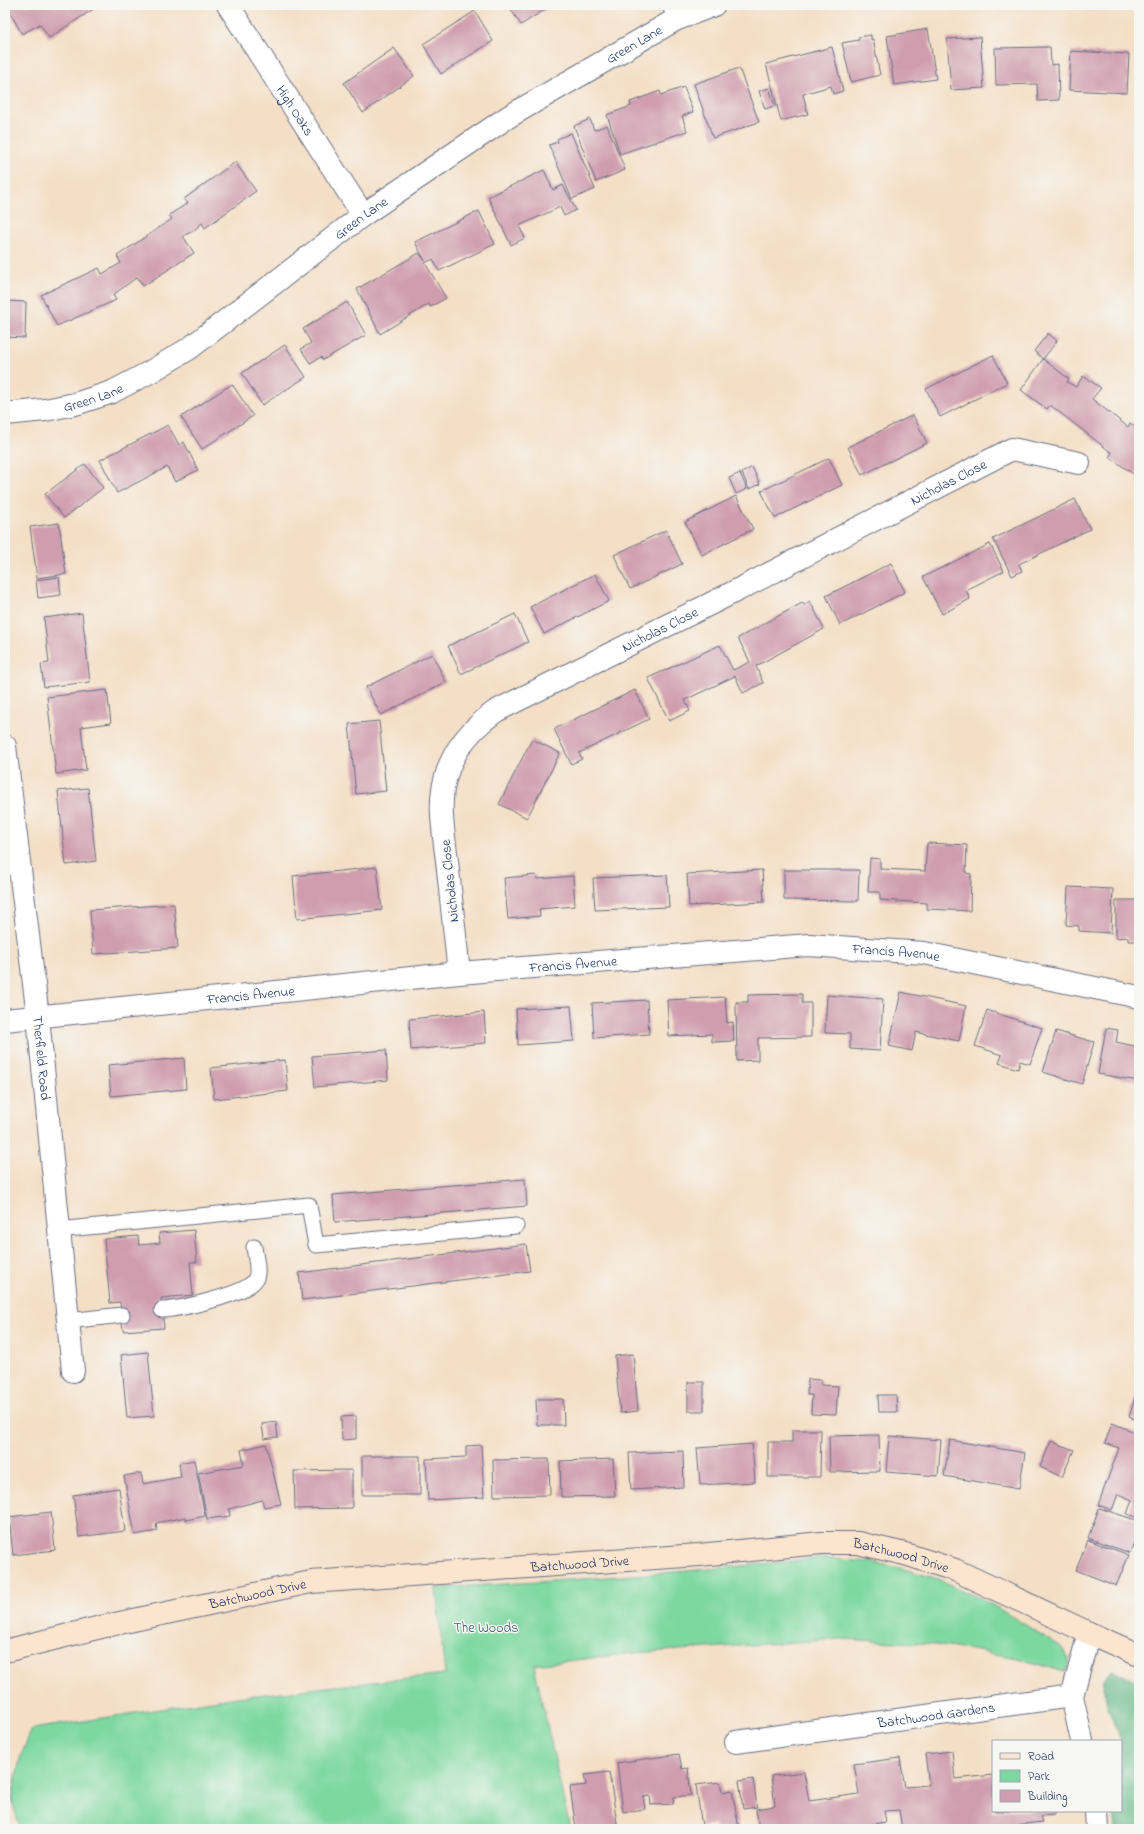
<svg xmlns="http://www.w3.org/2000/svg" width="1144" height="1834" viewBox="0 0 1144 1834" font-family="'Indie Flower',sans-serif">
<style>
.green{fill:#7dd89f;stroke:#4c847e}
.forest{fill:#66b886;stroke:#407472}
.building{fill:#cf9dae}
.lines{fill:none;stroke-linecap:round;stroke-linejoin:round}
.lane-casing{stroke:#676d82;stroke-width:17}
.street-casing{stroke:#676d82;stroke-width:24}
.secondary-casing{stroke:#676d82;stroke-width:24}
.lane{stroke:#fff;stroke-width:15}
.street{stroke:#fff;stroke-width:22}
.secondary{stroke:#fce5cf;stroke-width:22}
.labels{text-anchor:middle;stroke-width:3;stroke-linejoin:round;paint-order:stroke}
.street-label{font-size:14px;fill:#1b2f5e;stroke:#f6f6f2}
.park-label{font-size:14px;fill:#34596e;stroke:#f6f6f2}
</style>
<rect width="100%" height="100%" fill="#f6f6f2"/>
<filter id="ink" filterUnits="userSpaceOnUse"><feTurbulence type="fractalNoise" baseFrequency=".025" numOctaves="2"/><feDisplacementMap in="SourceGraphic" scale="8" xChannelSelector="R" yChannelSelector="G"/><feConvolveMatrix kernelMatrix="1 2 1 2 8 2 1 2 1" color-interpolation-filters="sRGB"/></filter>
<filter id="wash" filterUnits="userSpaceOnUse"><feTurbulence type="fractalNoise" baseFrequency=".012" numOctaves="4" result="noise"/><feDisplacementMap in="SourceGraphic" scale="16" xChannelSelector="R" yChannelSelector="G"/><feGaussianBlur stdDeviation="0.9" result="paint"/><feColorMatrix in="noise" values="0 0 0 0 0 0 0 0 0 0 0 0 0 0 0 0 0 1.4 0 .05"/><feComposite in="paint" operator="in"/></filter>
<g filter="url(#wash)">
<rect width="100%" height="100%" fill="#f4dfc6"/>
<!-- green -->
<path class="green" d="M820,1558L870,1562L900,1568L938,1579L986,1601L1060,1646L1068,1659V1665L1065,1672L1017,1658L937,1644L841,1639L634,1653L534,1665L570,1829H20L12,1799L20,1758L32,1729L238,1697L445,1674L436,1588C564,1581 692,1572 820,1558Z"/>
<!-- forest -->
<path class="forest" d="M1111,1669L1139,1683V1829H1115L1113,1811H1121V1741L1108,1709L1103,1687L1104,1678Z"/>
<g id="blocks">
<!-- building -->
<path class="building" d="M11,5H93L95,8L49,38L40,24L22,34L7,7Z
M508,5H545L547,8L521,25Z
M475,11L493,41L441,74L423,44Z
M928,29L936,79L894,85L887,36Z
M871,35V40L873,39L880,75L851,82L842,43L859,40L858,37Z
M980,37L984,88L951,90L947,39Z
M832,47L843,91L833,94L831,86L803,94L808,114L781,121L766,64Z
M1050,47L1051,65L1058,64L1059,100L1038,101L1037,84L996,85L995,48Z
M394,48L414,76L363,113L344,83Z
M1071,51L1129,54L1127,93L1069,90Z
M739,68L759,122L713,138L694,84Z
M684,87L693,112L682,116L687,131L620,154L607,115L631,106L630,102L660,91L661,95Z
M769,88L775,106L765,109L759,91Z
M590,119L594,130L607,125L625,170L596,182L574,126Z
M571,133L595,189L572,199L549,145L558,142L557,139Z
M235,162L256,191L205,228L202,223L193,231L183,236L194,253L143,286L137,277L113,295L116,300L57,326L41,295L99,268L102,274L121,263L117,256L172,219L169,215L188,203L184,199Z
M544,170L553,190L563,185L576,210L564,216L560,207L519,226L525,238L511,245L488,197Z
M479,211L495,244L439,271L433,259L425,263L446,298L430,307L429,304L380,334L357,289L419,253L425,261L415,242Z
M5,301L26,302L25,338L5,337Z
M347,302L366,335L323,360L321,357L310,363L301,349L311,343L303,329Z
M1048,333L1057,341L1043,359L1034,351Z
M285,345L306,377L262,405L242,373Z
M993,355L1007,383L940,417L926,389Z
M1043,359L1069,379L1067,382L1076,387L1083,376L1101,388L1092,399L1128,427L1130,423L1139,430V469L1135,475L1109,457L1112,453L1050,405L1047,409L1021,390Z
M232,384L253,416L202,449L181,417Z
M913,415L927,443L862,475L848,447Z
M168,425L179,445L184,442L198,470L175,482L167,467L117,493L100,460Z
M829,458L842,485L775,518L761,491Z
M85,464L103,488L64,518L45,494Z
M752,467L760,484L749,489L742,473Z
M740,473L747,489L736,494L729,478Z
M736,496L753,529L702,555L685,522Z
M1075,499L1090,529L1019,564L1022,571L1012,576L993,539Z
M59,523L66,574L37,578L30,527Z
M666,530L682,564L630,589L614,555Z
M990,544L1004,571L966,590L970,599L942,614L923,577Z
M891,563L905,592L840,625L826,596Z
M595,574L609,601L544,634L530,607Z
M59,577L61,595L38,598L36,580Z
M810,601L824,629L756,666L763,683L743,693L735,676L685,700L690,711L669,721L648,678L720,645L733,670L750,662L738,638L802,603L804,605Z
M82,613L90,682L44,687L41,664L49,663L44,618Z
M515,614L528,642L461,674L448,646Z
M432,654L446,682L381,715L366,687Z
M107,690L111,723L81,727L86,770L56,774L47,697Z
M635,690L649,719L579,753L582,759L571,764L554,729Z
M379,721L386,791L356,794L349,724Z
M532,739L560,753L527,818L499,804Z
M88,788L96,861L66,865L58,791Z
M927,843L967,845L966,873L971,874L970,911L927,909V903L880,900V892H868L870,858L880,859V869L925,871Z
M377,867L382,910L297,919L293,876Z
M762,870L764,902L689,906L687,874Z
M784,870H859L858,901L784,900Z
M536,875L537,879L573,876L575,906L539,909L540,916L508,919L504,878Z
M667,875L669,907L595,910L593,878Z
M1068,887L1113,889L1111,933L1079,931V926L1066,925Z
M1116,900H1139V941H1128V937L1116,938Z
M174,904L178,948L93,954L90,910Z
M901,992L966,1006L959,1041L916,1032L912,1051L889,1046Z
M802,994V1003H811V1037L758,1038V1060L737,1061L736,1002H748V995Z
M827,995L883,999L880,1051L850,1049V1034L825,1033Z
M725,997L727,1023L733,1022L734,1041L712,1042V1034L669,1036L667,1000Z
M647,1000L649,1034L594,1038L592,1003Z
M571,1006L574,1041L518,1045L516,1009Z
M987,1010L1042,1028L1030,1064L1020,1061L1018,1069L999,1063L1002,1055L975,1046Z
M484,1012L486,1043L411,1050L409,1019Z
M1106,1028L1118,1030L1116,1042L1139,1047V1081L1098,1074Z
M1056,1031L1094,1042L1082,1084L1043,1072Z
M386,1050L388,1080L315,1087L312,1056Z
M184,1058L186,1089L111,1096L108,1065Z
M285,1060L288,1091L214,1099L211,1068Z
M525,1179L527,1206L335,1222L333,1195Z
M194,1230L197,1262H190L193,1295L161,1298L164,1328L123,1331L120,1302L110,1303L104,1239L138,1236L139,1245L160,1243L159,1233Z
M526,1244L530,1271L302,1300L299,1273Z
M148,1352L154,1416L127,1418L121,1355Z
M633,1354L638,1411L620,1413L615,1356Z
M808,1379L821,1380V1385L838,1386L836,1415L811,1414L812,1395H807Z
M688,1382H704V1411H688Z
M1139,1385V1421L1129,1417Z
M878,1395H896L897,1412H879Z
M536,1399H563L564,1425H537Z
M356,1416V1439L342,1440L341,1417Z
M276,1422L278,1437L264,1439L262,1424Z
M1112,1423L1139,1434V1518L1127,1514L1132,1500L1118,1494L1112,1510L1098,1505L1119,1448L1105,1443Z
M792,1430H821L820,1477H768V1442H792Z
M879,1435L880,1471L830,1472L829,1436Z
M889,1436L941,1440L938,1476L886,1472Z
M950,1440L1025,1453L1019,1489L944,1476Z
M1051,1441L1074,1450L1062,1477L1040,1467Z
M266,1444L281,1504L264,1507L262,1500L229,1509L230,1516L207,1519L198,1473L244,1465L241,1450Z
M752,1444L755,1482L700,1485L697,1448Z
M481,1445L484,1497L428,1500L426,1459L466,1457V1446Z
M683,1451L684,1487L631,1490L629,1453Z
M362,1456H420V1495H362Z
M549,1459L550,1495L494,1496L493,1460Z
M613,1459L615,1496L561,1497L560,1461Z
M194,1460L205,1516L186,1520V1517L156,1523L157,1531L135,1535L124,1476L141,1473L143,1484L181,1477L179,1463Z
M352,1470V1508L295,1509L294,1471Z
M119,1488L125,1531L79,1537L73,1495Z
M1099,1508L1139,1521V1528L1130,1553L1088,1538Z
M51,1512L55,1550L13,1555L9,1517Z
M1088,1540L1129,1555L1116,1586L1076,1570Z
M952,1751L955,1779L993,1775V1811H1055V1815L1040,1816L1042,1822L979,1829H902L899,1810L884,1811L886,1822L839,1829H759L756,1809L775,1806L771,1776L804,1772L809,1801L859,1794L854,1764L900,1758L905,1787L929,1785L925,1754Z
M679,1754L682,1769L688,1768L691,1795L674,1797L673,1804L651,1805L650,1796L643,1797L645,1809L623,1812L617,1763Z
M609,1772L618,1829H576L570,1787L586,1785L584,1775Z
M753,1779L757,1807L743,1809L739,1781Z
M720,1782L722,1792L732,1790L739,1829H715V1825L702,1827L696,1785Z"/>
</g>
</g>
<g filter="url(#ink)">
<use href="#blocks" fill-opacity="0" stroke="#676d82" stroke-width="1"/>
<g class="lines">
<!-- lane casing -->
<g class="lane-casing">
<path id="lane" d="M670,5L675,20
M58,1230L309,1205L316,1245L516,1226
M162,1310C180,1309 245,1295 255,1280C260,1272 255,1256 254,1247
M68,1321L122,1315"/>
</g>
<!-- street casing -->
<g class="street-casing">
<g id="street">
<path id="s1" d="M228,5L363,215"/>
<path id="s2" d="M5,414L45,410L75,404L112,392L150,372L190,348L363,215L508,117L675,20L714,5"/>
<path id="s3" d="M5,746L38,1017L73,1371"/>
<path id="s4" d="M459,973C455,936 451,898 447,861C444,835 438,805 445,780C452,750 472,728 496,711L724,597L1012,449L1079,463"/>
<path id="s5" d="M5,1020L459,973L809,945L924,953L1139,997"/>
<path d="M1082,1741L1072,1696L1089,1633"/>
<path id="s6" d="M736,1742L1072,1696"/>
<path d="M1096,1811L1097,1829"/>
</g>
</g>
<!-- secondary casing -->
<g class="secondary-casing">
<g id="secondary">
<path id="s7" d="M5,1651L101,1627L311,1582L699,1555L821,1543H858L905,1554L955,1570L1089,1633L1139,1655"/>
</g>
</g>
<!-- lane -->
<use href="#lane" class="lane"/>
<!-- street -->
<use href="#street" class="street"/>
<!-- secondary -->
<use href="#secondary" class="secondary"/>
</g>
</g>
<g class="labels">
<!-- street labels -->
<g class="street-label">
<text dy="5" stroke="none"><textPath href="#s2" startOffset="738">Green Lane</textPath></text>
<text dy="5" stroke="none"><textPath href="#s1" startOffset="125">High Oaks</textPath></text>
<text dy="5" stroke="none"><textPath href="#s2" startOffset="414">Green Lane</textPath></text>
<text dy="5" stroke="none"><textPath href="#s2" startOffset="90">Green Lane</textPath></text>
<text dy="5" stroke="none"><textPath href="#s4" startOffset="789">Nicholas Close</textPath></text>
<text dy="5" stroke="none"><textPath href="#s4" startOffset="465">Nicholas Close</textPath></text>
<text transform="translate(449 881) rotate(-96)" y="5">Nicholas Close</text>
<text dy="5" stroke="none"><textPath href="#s5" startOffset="895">Francis Avenue</textPath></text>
<text dy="5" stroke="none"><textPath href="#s5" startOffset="571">Francis Avenue</textPath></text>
<text dy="5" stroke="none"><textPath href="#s5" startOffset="247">Francis Avenue</textPath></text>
<text dy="5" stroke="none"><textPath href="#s3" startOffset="314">Therfield Road</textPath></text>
<text dy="5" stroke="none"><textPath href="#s7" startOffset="907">Batchwood Drive</textPath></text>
<text dy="5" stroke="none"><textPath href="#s7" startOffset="583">Batchwood Drive</textPath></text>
<text dy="5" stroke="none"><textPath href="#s7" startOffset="259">Batchwood Drive</textPath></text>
<text dy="5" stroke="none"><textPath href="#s6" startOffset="202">Batchwood Gardens</textPath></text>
</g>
<!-- park labels -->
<g class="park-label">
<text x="486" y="1632">The Woods</text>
</g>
</g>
<!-- margin -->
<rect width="1144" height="1834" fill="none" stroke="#f6f6f2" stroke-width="20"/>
<!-- legend -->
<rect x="992" y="1740" width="130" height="72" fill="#f6f6f2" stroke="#9ea6b7"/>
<rect x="1000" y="1753" width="20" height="6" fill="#fce5cf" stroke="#9ea6b7"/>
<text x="1028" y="1760" font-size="12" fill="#1b2f5e">Road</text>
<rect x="1000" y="1770" width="20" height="12" fill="#7dd89f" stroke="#9ea6b7"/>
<text x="1028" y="1780" font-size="12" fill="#1b2f5e">Park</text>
<rect x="1000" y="1790" width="20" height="12" fill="#cf9dae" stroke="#9ea6b7"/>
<text x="1028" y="1800" font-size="12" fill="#1b2f5e">Building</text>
</svg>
